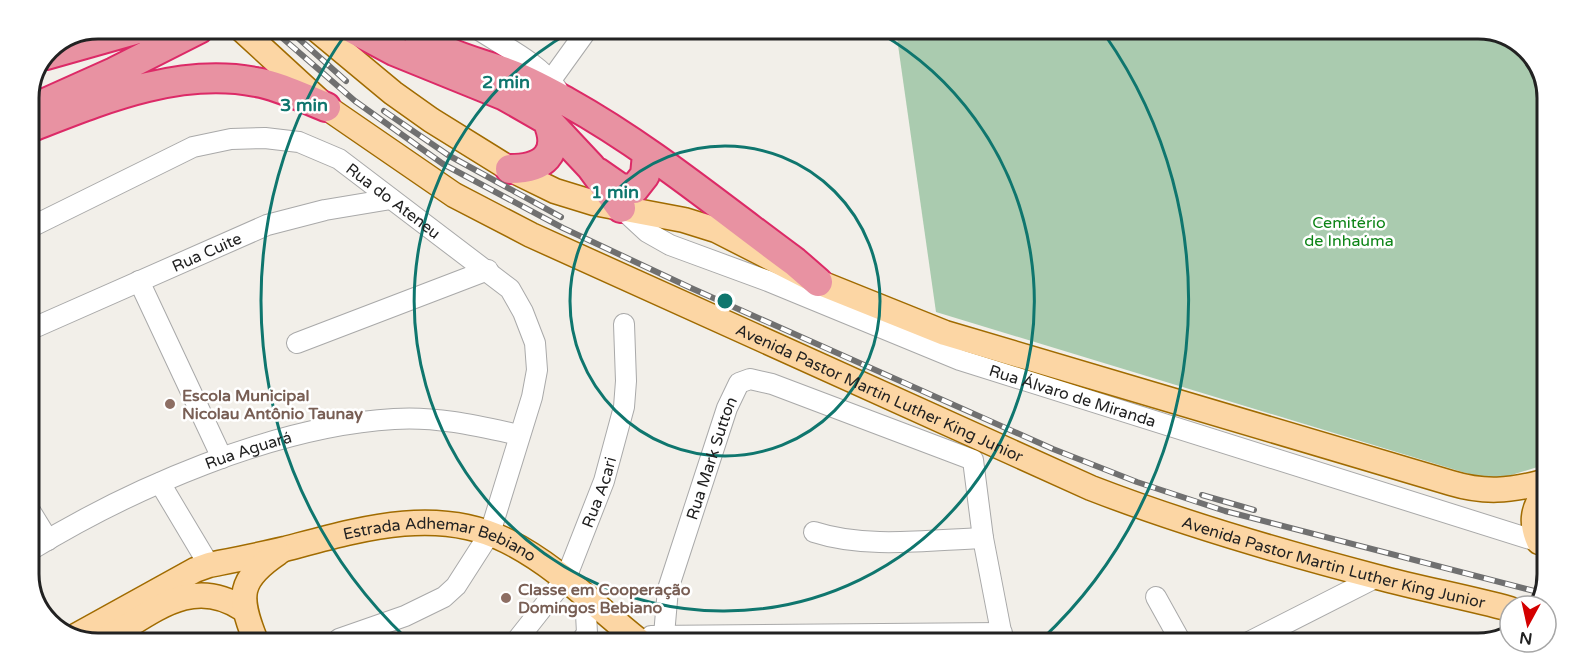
<svg xmlns="http://www.w3.org/2000/svg" width="1576" height="672" viewBox="0 0 1576 672" font-family="'Varela Round',sans-serif">
<style>
.cemetery{fill:#aacbaf}
.lines{fill:none;stroke-linecap:round;stroke-linejoin:round}
.minor-casing{stroke:#a9a9a9;stroke-width:22}
.major-casing{stroke:#a06b00;stroke-width:27}
.highway-casing{stroke:#dc2a67;stroke-width:32}
.minor{stroke:#fff;stroke-width:20}
.major{stroke:#fcd6a4;stroke-width:24}
.highway{stroke:#e892a2;stroke-width:28}
.rail-casing{stroke:#707070;stroke-width:6}
.rail{stroke:#fff;stroke-width:4;stroke-dasharray:11;stroke-linecap:butt}
.ring{fill:none;stroke:#0f766e;stroke-width:3}
.education-dot{fill:#8d6e63;stroke:#fff;stroke-width:2}
.labels{text-anchor:middle;stroke-width:5;stroke-linejoin:round;paint-order:stroke}
.street-label{font-size:16px;fill:#222;stroke:#fff}
.park-label{font-size:16px;fill:#0c8416;stroke:#fff}
.education-label{font-size:16px;font-weight:bold;fill:#785e54;stroke:#fff;text-anchor:start}
.rim{fill:none;stroke:#222;stroke-width:3}
.centre{fill:#0f766e;stroke:#fff;stroke-width:3}
.ring-label{font-size:18px;text-anchor:middle;font-weight:bold;fill:#0f766e;stroke:#fff;stroke-width:5;stroke-linejoin:round;paint-order:stroke}
</style>
<rect width="100%" height="100%" fill="#f2efe9"/>
<!-- cemetery -->
<path class="cemetery" d="M896,31L1504,34L1533,56L1547,93L1544,465L1492,481L936,312Z"/>
<g class="lines">
<!-- minor casing -->
<g class="minor-casing">
<g id="minor">
<path d="M479,30C505,47 539,63 557,89"/>
<path d="M551,80L587,30"/>
<path id="s1" d="M621,208L647,232L670,245L768,281L960,360L1543,543"/>
<path id="s2" d="M29,228L193,147L231,139L265,138L299,142L339,159L510,289L523,312L535,343L537,370L532,397L490,533L456,586L444,597L405,616L339,639"/>
<path d="M139,281L222,458"/>
<path id="s3" d="M29,330L267,225L325,210L391,199"/>
<path d="M297,343L488,270"/>
<path d="M160,483L209,565"/>
<path d="M29,509L48,540"/>
<path d="M814,532C866,549 928,540 983,538"/>
<path id="s4" d="M29,551C130,489 274,426 394,419C436,416 478,426 519,435"/>
<path d="M1156,597L1181,642"/>
<path id="s5" d="M664,635L668,589L727,408L739,383L750,379L772,384L973,460L983,538L1003,642"/>
<path d="M651,636L1002,633"/>
<path id="s6" d="M517,640L566,578L604,481L624,407L626,381L624,324"/>
<path d="M582,640L587,633L586,614L594,603"/>
<path d="M1247,643L1377,577"/>
</g>
</g>
<!-- major casing -->
<g class="major-casing">
<g id="major">
<path id="s7" d="M241,29L326,107L454,195L531,235L1091,488C1184,524 1281,552 1377,577C1421,589 1466,597 1510,609"/>
<path d="M316,29L393,93L431,120L510,169L555,191L594,203L684,220L716,230L818,282L945,333L1451,483C1484,493 1510,491 1543,482"/>
<path d="M1539,542C1531,524 1532,511 1543,494"/>
<path id="s8" d="M72,638L195,570L209,565C234,560 260,555 285,549C357,530 436,505 507,541C557,566 595,606 638,640"/>
<path d="M108,638C153,612 192,575 243,609"/>
<path d="M255,639C238,596 238,580 278,553"/>
</g>
</g>
<!-- highway casing -->
<g class="highway-casing">
<path id="highway" d="M353,29L394,51L505,96L547,120L591,167L621,208
M415,30C441,55 472,60 505,72C526,79 547,91 567,102C648,147 720,207 795,262L818,282
M46,55L138,29
M36,107L114,72L199,29
M29,128C101,100 178,67 256,82C280,86 303,98 326,107
M510,169C543,169 562,154 547,120
M597,172L620,188L634,189L645,175L647,154"/>
</g>
<!-- minor -->
<use href="#minor" class="minor"/>
<!-- major -->
<use href="#major" class="major"/>
<!-- highway -->
<use href="#highway" class="highway"/>
<!-- rail casing -->
<g class="rail-casing">
<path id="rail" d="M272,29L355,101L443,164L563,228L691,288L1053,449L1137,482L1225,511L1542,593
M288,29L346,81
M384,111L448,155L561,217
M1202,495L1254,510"/>
</g>
<!-- rail -->
<use href="#rail" class="rail"/>
</g>
<!-- distance rings -->
<g class="ring">
<circle cx="725" cy="301" r="155"/>
<path d="M880 33A310 310 0 1 1 572 31"/>
<path d="M406 638A464 464 0 0 1 347 32M1105 35A464 464 0 0 1 1041 640"/>
</g>
<!-- markers -->
<g class="education-dot">
<circle cx="170" cy="404" r="6"/>
<circle cx="506" cy="598" r="6"/>
</g>
<g class="labels">
<!-- street labels -->
<g class="street-label">
<text dy="6" stroke="none"><textPath href="#s2" startOffset="402">Rua do Ateneu</textPath></text>
<text dy="6" stroke="none"><textPath href="#s3" startOffset="194">Rua Cuite</textPath></text>
<text dy="6" stroke="none"><textPath href="#s7" startOffset="740">Avenida Pastor Martin Luther King Junior</textPath></text>
<text dy="6" stroke="none"><textPath href="#s1" startOffset="492">Rua Álvaro de Miranda</textPath></text>
<text dy="6" stroke="none"><textPath href="#s4" startOffset="242">Rua Aguará</textPath></text>
<text dy="6" stroke="none"><textPath href="#s5" startOffset="184">Rua Mark Sutton</textPath></text>
<text dy="6" stroke="none"><textPath href="#s6" startOffset="171">Rua Acari</textPath></text>
<text dy="6" stroke="none"><textPath href="#s8" startOffset="393">Estrada Adhemar Bebiano</textPath></text>
<text dy="6" stroke="none"><textPath href="#s7" startOffset="1226">Avenida Pastor Martin Luther King Junior</textPath></text>
</g>
<!-- park labels -->
<g class="park-label">
<text x="1349" y="228">Cemitério<tspan x="1349" dy="18">de Inhaúma</tspan></text>
</g>
<!-- education labels -->
<g class="education-label">
<text x="182" y="401">Escola Municipal<tspan x="182" dy="18">Nicolau Antônio Taunay</tspan></text>
<text x="518" y="595">Classe em Cooperação<tspan x="518" dy="18">Domingos Bebiano</tspan></text>
</g>
</g>
<!-- crop -->
<path d="M0 0H1576V672H0ZM98 39H1478A59 59 0 0 1 1537 98V574A59 59 0 0 1 1478 633H98A59 59 0 0 1 39 574V98A59 59 0 0 1 98 39Z" fill="#fff" fill-rule="evenodd"/>
<path class="rim" d="M98 39H1478A59 59 0 0 1 1537 98V574A59 59 0 0 1 1478 633H98A59 59 0 0 1 39 574V98A59 59 0 0 1 98 39Z"/>
<circle cx="725" cy="301" r="9" class="centre"/>
<g class="ring-label">
<text x="506" y="88">2 min</text>
<text x="304" y="111">3 min</text>
<text x="615" y="198">1 min</text>
</g>
<!-- north arrow -->
<g transform="translate(1528 624) rotate(188)"><circle r="28" fill="#ffffff" stroke="#a7a7a7" stroke-width="1.5"/>
<path d="M0-4.5L10 22L0 15L-10 22Z" fill="#d40000"/>
<text y="-9" font-size="16" font-weight="bold" text-anchor="middle" fill="#222222">N</text>
</g>
</svg>
